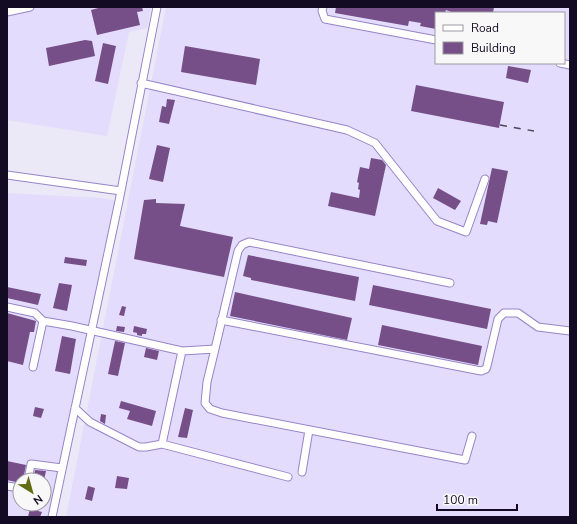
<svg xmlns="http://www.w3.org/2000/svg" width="577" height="524" viewBox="0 0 577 524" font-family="'Nunito Sans',sans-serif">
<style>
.built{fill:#e3dcfc;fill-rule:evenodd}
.building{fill:#774f88}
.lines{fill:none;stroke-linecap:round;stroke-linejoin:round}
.minor-casing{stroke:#9685c8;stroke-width:9}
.minor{stroke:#fff;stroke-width:7}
.rail{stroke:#4d465c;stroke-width:1.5;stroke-dasharray:7 7;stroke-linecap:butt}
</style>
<rect width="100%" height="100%" fill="#ebe8f7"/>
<!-- built -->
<path class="built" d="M7,7H151L147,28L129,32L107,136L7,120Z
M166,7H570V517H66ZM436,13H564V63H436Z
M7,193L100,198L119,201L72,422L48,517H7ZM20,480H44V504H20Z"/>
<!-- building -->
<path class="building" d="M102,7H142L143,11L137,12L140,25L97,35L91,10Z
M336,7L435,8L494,7L493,13H454L446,10L445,13H436V29L420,26L421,23L409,21L408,26L335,13Z
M85,40L92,41L95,56L49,66L46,48Z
M103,43L116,46L108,84L95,81Z
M185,46L260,59L256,85L181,72Z
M508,66L531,70L528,83L506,78Z
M416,85L504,102L499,128L411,111Z
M167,99L175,100L169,124L159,122L162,106L166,107Z
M157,145L170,148L163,182L149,179Z
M371,158L382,160L386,165L375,216L328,206L331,192L359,198L360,190L358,189L359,183L357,182L360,167L369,169Z
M492,168L508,171L497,223L488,221L487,225L480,224Z
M438,188L461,201L455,210L433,198Z
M156,199V203L185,204L180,226L233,237L224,277L134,259L144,200Z
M248,255L359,277L355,301L251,280V278L243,276Z
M65,257L87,260L86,266L64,263Z
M59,283L72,285L67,311L53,308Z
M373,285L491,309L487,329L369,305Z
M7,287L41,294L38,305L7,298Z
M235,292L352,318L347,340L230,316Z
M122,306L126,307L124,316L119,315Z
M7,313L36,321L34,332H30L23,365L7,361Z
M382,325L482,346L478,365L378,345Z
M117,326L125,327L124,332L116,331Z
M134,326L147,329L146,334H142V336L137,335V333L133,332Z
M62,336L76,339L70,374L55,371Z
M115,341L125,343L118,376L108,374Z
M146,348L159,351L157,360L144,357Z
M121,401L156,411L152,426L127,419L130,411L119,408Z
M35,407L44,409L41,418L33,416Z
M185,408L193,410L187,438L178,437Z
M101,414L106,415L105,424L100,421Z
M7,461L26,465L23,480H20V483L7,480Z
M35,470L46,471L44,480H33Z
M117,476L129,478L127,489L115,488Z
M88,486L95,488L92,501L85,499Z
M31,504H39L38,511L42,512L40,517H28Z"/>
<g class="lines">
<!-- minor casing -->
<g class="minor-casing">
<path id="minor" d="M323,7L322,11L325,19L436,40
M7,12L30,7
M560,63L570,65
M141,83L347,130L375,143L437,221L466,232L485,179
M7,175L121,191
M7,307L35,313L43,321L72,326L182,351L162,444L288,477
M221,320L481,371L486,369L487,366L498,319L504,313H518L538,327L570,331
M215,349L207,382L205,403L210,409L222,413L465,460L472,436
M182,351L215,349L238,251L242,245L249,242L450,283
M33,367L43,321
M75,408L90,422L139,447H146L162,444
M302,472L309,430
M28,480L31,464L62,468
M7,486L20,488
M52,517L119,201L157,7"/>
</g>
<!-- minor -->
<use href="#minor" class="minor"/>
<!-- rail -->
<path class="rail" d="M500,125L534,131"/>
</g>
<!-- border -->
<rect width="577" height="524" fill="none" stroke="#130b24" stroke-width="16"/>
<!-- legend -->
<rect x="435" y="12" width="130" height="52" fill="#f8f8f8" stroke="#9c99a3"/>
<rect x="443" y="25" width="20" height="6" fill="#ffffff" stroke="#9c99a3"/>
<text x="471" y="32" font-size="12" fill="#130b24">Road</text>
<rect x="443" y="42" width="20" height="12" fill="#774f88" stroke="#9c99a3"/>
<text x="471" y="52" font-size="12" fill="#130b24">Building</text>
<!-- north arrow -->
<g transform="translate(32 492) rotate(143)"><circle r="19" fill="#f8f8f8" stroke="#9c99a3"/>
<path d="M0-3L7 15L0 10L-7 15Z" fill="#636c12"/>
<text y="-6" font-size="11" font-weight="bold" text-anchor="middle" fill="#130b24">N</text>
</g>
<!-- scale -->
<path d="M437 504v6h80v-6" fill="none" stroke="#130b24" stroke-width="2"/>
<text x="443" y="504" font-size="12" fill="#130b24" stroke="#f8f8f8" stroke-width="3" paint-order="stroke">100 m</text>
</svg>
